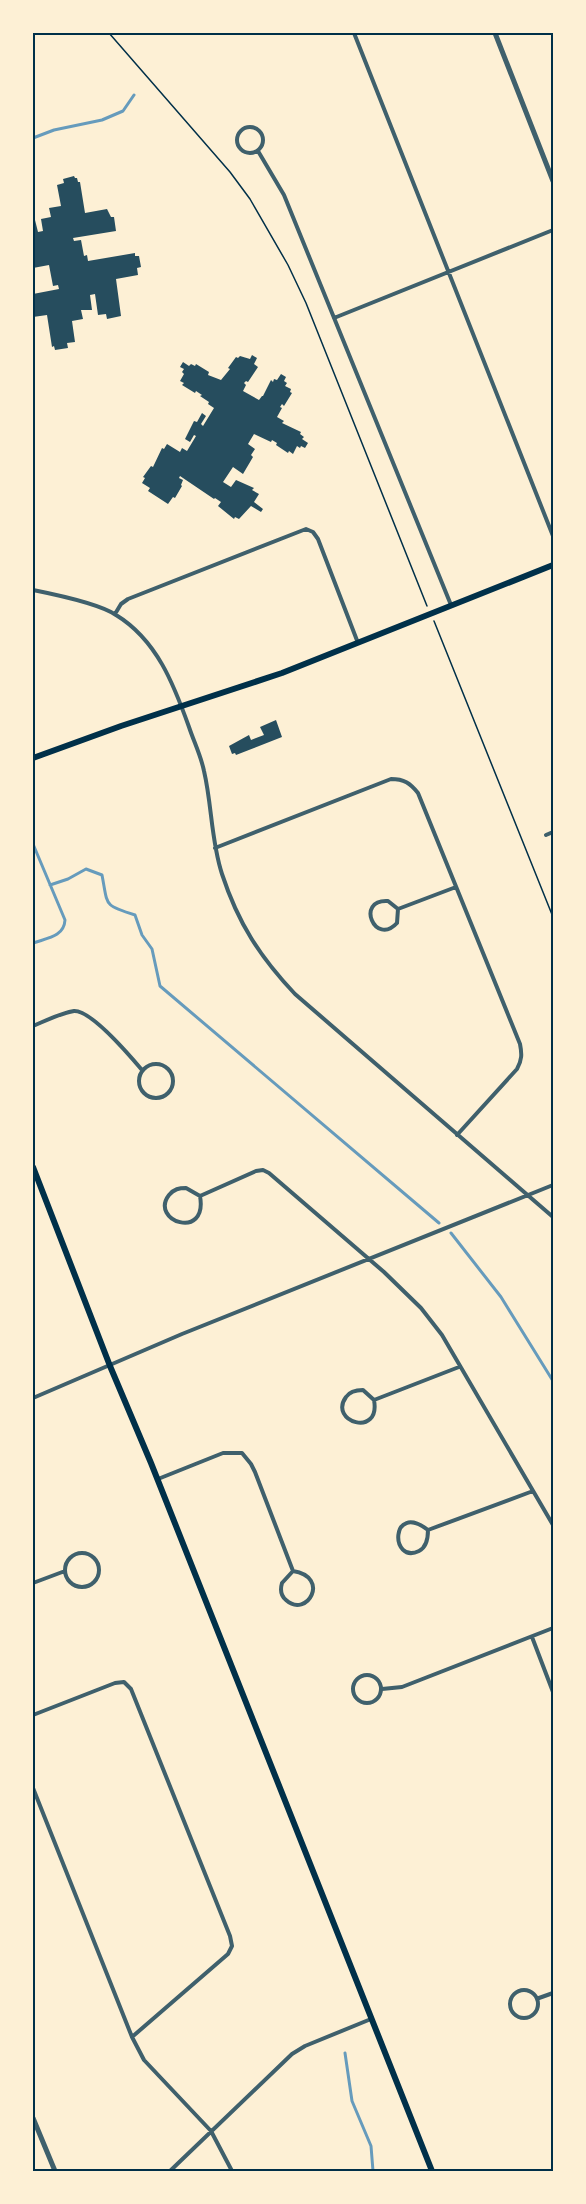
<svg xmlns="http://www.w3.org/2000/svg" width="586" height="2204" viewBox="0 0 586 2204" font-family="Mulish,sans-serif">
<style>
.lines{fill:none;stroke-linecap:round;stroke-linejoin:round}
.stream{stroke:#669bbc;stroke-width:3}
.building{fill:#264d5e}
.path{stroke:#003049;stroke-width:1.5}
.minor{stroke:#3f606c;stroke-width:4}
.tertiary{stroke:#3f606c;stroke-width:5}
.secondary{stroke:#003049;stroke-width:6}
.neatline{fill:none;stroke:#003049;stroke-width:2}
</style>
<rect width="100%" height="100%" fill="#fdf0d5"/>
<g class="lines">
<!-- stream -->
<path class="stream" d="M33,138L54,130L102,120L123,111L134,95
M33,844L65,920C64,937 47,938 33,943
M50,885L68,879L86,869L102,875C108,906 103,905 135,915L142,935L152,949L160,986L439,1223
M451,1233L501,1297L553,1381
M345,2053L352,2101L371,2146L373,2171"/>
</g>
<!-- building -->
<path class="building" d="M74,176L75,178H77L78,182H80L85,213L107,209L111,217H114L116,231L73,238L74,241L81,240L84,256L87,255L88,261L135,253V256H139L141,267L137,268L138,275L116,279L121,316L107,319L106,314L98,315L95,294L90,295L92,310H81L83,319L72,321L75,342L67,343L68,348L55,350L54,346L52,347L47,315L33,317V294L59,289L58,285L53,286L49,265L33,268V212L38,232L43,231L41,219L51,217L49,208L61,206L57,185L64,183L63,179Z
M252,355L257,358L254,364L258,367L248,382L246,381L244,383L246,385L243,391L259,400L262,396H263L271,380L273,382L274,379L277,380L281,374L286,377L284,381L287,383L285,386L291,389L290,392L292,393L284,406L282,404L280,407L282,408L277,417L284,421L282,423L301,432L300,434L304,437L302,439L308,443L305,448L301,446L300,448L297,446L293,454L289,451L288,453L276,445L277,443L272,440L271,442L254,434L248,444L255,449L251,455L253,457L243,474L233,467L223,482L231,487L236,480L254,488L252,490L259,494L254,502L263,509L261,512L251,506L239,519L235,517L234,519L218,506L221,502L215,498L214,499L180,476L179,478L183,480L181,485L182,486L175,498L173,497L168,504L148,491L150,488L142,483L145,478L143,477L151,466L153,467L162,448L164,449L167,444L180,452L182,448L187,451L196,436L194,435L190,442L185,439L194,421L197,422L202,413L206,416L201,424L203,426L214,408L208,404L209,402L200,396L202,395L196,391L195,393L182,385L184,383L180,381L184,374L182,372L184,369L180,367L183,362L189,366L191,364L195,366L196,364L209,372L208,375L221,380L230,369L228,368L236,357L238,358L240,356L250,359Z
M276,720L282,737L236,755L235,753L232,754L229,746L249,735L251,740L264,735L260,727Z"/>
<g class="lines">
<!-- path -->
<path class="path" d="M109,33L230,172L250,199L288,265L306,303L427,606
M434,621L553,917"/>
<!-- minor -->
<path class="minor" d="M354,33L553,536
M237 140a13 13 0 1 1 26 0a13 13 0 1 1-26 0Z
M258,151L284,195L451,605
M334,318L553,230
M33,590C53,594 100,604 116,615C157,640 174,685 189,727C194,742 201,756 204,771C212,805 211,841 222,874C238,923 260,957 295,994L553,1217
M115,614L121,604L128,599L306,529L313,532L318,539L358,643
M546,835L553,832
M215,848L391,779C404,779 410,783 418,793L520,1044C522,1054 522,1060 517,1069L457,1135
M398,909L397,923C375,947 355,899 388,901L398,909L456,887
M33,1026C45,1021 61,1013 74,1011C91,1010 131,1057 142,1070
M139 1081a17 17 0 1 1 34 0a17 17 0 1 1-34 0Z
M200,1196C208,1241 149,1221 169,1195C174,1189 179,1188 186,1188L200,1196L256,1171L263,1170L269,1173L384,1272L421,1308L442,1335L553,1525
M33,1398L182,1334L553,1185
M374,1400C381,1438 328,1422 346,1397C350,1391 356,1390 363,1390L374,1400L459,1367
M158,1479L223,1453H242L251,1464L255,1472L293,1571C331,1577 307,1619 286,1600C281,1596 280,1590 282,1583L293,1571
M428,1530C390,1501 390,1565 419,1551C427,1547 428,1538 428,1530L533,1491
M65 1570a17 17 0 1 1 34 0a17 17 0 1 1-34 0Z
M33,1583L65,1571
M532,1637L553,1692
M353 1689a14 14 0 1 1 28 0a14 14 0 1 1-28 0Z
M382,1689L402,1687L553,1628
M33,1715L115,1683L124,1682L131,1689L230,1936L232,1946L228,1954L132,2037
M33,1788L132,2037L144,2060L211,2131L232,2171
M510 2004a14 14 0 1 1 28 0a14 14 0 1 1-28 0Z
M539,1998L553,1993
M170,2171L292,2054L305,2046L371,2019"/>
<!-- tertiary -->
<path class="tertiary" d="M495,33L553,181
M33,2118L55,2171"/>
<!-- secondary -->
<path class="secondary" d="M33,758L121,726L282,673L553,565
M33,1167L110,1366L151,1463L432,2171"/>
</g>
<!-- border -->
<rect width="586" height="2204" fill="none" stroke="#fdf0d5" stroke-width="69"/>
<rect x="34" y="34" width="518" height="2136" class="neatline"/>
</svg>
